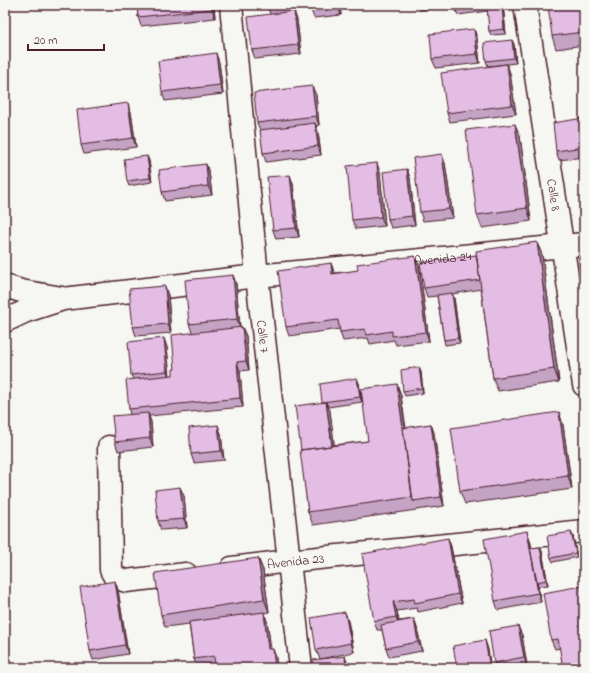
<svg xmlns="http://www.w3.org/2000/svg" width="589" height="673" viewBox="0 0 589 673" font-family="'Indie Flower',sans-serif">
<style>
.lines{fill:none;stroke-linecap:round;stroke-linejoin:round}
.street-casing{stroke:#4a1f2b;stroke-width:25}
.secondary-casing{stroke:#4a1f2b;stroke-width:25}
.street{stroke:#f6f6f2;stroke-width:22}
.secondary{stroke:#f6f6f2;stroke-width:22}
.wall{fill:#c4a3c5;stroke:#4a1f2b}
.shaded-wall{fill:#a084a0;stroke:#4a1f2b}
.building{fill:#e4bde5;stroke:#4a1f2b}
.labels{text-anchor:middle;stroke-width:4;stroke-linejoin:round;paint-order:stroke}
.street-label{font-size:13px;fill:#4a1f2b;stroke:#f6f6f2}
</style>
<rect width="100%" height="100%" fill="#f6f6f2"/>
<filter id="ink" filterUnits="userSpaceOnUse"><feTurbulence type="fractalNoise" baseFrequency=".025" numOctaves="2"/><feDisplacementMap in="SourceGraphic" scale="8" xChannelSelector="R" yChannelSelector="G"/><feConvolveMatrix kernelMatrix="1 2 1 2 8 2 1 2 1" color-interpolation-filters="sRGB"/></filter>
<g filter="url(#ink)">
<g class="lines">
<!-- street casing -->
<g class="street-casing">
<g id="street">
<path id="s1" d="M231,5L257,276L301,668"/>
<path id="s2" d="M525,5L584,385"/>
<path d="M109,447L111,570L115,577L126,581L186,574"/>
<path id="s3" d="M232,568L289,561L584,531"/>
</g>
</g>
<!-- secondary casing -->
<g class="secondary-casing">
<g id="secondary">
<path d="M5,286L21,291L62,298"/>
<path id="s4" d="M5,321L26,311L63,299L257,276L584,244"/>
</g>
</g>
<!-- street -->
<use href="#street" class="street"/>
<!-- secondary -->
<use href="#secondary" class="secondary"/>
</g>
<!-- wall -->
<path class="wall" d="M137,5H214L215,18L141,26L138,17Z
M267,5H309V10L294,12L297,20L301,54L255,59L252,50L270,14Z
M310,5H340L341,15L314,18L311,10Z
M418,5H435V8L420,10Z
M455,5H503L506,34L491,35L489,31L488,11L458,15L456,10Z
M584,5V45L556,49L552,36Z
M474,29L477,38L480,63L436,68L432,59Z
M514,44L516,63L488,66L486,61Z
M219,62L223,94L165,101L162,92Z
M510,73L516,114L450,122L447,113Z
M316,95L319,125L316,126L318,132L321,155L266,162L263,153L261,132L257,123Z
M128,103L131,112L136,147L84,154L81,145Z
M584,118V157L559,160L556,151Z
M520,136L531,221L482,228L477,215Z
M147,156L149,161L152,182L129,186L127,181Z
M445,163L453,218L423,221L420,212Z
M206,164L209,172L212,195L165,201L162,192Z
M407,169L410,178L415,225L391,228L388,219Z
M380,172L385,226L356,229L352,220Z
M290,175L293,184L299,237L276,239L273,230Z
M537,242L542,255L559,382L498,391L493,378L481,289L452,294L454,298L460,343L445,345L444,340L437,296L427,297L424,288L476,255Z
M331,263L334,273L419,265L429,341L396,345L394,340L370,344L368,338L343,341L340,332V329L289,336L286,327Z
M233,275L236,284L240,327H242L246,336L249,370L240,371L243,407L149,416L151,422L153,447L118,451L115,442L130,415L129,409L133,379L131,375L167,347L170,376L173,375L175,369L192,332L189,324Z
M168,295L171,333L136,336L133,327Z
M421,372L423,393L405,396L403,391Z
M359,383L362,402L328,407L330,411L334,445L368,441L397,384L401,396L406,428L431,424L434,433L444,506L313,525L308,512L301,450L322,402Z
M559,412L563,425L572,489L465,504L460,491Z
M218,425L221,434L224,460L194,463L191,454Z
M184,496L187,528L161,530L158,521Z
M527,531L530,540L532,548L542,551L548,585L538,587L541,602L498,610L495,601Z
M573,536L577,557L553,562L551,558Z
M448,538L451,547L462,603L418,612L417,608L397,611L399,621L414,619L417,628L422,651L389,657L386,648L382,630H377L374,621Z
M258,558L263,570L269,612L264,613L267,621L271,649L276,657L197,668L194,659L189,624L165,627L161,615Z
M115,581L118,590L128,654L93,660L90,651Z
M584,595V668H563L560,648L555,649L551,640Z
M348,621L354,652L320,659L316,650Z
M522,635L527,666L517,668H496L494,663Z"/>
<!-- shaded-wall -->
<path class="shaded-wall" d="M211,5H214L215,18L212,9Z
M337,5H340L341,15L338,6Z
M502,5H503L506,34L504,29Z
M294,11L297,20L301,54L298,45Z
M474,29L477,38L480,63L477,54Z
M512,40L514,44L516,63L514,58Z
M216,53L219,62L223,94L220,85Z
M507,64L510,73L516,114L512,105Z
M312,86L316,95L319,125L316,116Z
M128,103L131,112L136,147L133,138Z
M315,123L318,132L321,155L318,146Z
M515,124L520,136L531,221L527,208Z
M442,154L445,163L453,218L449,209Z
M147,156L149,161L152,182L150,178Z
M377,163L380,172L385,226L381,217Z
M206,164L209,172L212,195L208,186Z
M407,169L410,178L415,225L412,216Z
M290,175L293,184L299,237L296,228Z
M537,242L542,255L559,382L554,369Z
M415,256L419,265L429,341L426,332Z
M331,263L334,272L335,283L332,274Z
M233,275L236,284L240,328L237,319Z
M165,286L168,295L171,333L168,324Z
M452,293L454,298L460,343L458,338Z
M242,327L246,336L249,370L246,361Z
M164,338L167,347L170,380L167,371Z
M237,362L240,371L243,407L240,398Z
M419,367L421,372L423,393L422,388Z
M357,378L359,383L362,402L360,397Z
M397,384L401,396L415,501H413L412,497Z
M326,402L330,411L336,458L333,449Z
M559,412L563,425L572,489L568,476Z
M148,413L151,422L153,447L150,438Z
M431,424L434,433L444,506L441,497Z
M218,425L221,434L224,460L221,451Z
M180,487L184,496L187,528L184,519Z
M527,531L530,540L538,582H537L541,602L538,593Z
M571,532L573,536L577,557L576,553Z
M448,538L451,547L462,603L458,594Z
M540,547L542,551L548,585L546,580Z
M258,558L263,570L269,612L264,599Z
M115,581L118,590L128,654L125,645Z
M581,586L584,595V604Z
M393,602L397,611L399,626L396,617Z
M264,612L267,621L272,658L268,649Z
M345,612L348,621L354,652L351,643Z
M414,619L417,628L422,651L418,642Z
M518,626L522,635L527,666L524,657Z
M485,640L488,649L491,668H490Z
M273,649L276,657L277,668H275Z
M345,656L348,665V668H346Z"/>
<!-- building -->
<path class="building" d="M137,5H211L212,9L138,17Z
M310,5H337L338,6L311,10Z
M455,5H502L504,29L489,31L487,6L456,10Z
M548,5H584V32L552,36Z
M294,11L298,45L252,50L248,17Z
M474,29L477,54L432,59L430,34Z
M512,40L514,58L486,61L484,43Z
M216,53L220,85L162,92L158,61Z
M507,64L512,105L447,113L441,73Z
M312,86L316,116L257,123L254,93Z
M128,103L133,138L81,145L77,110Z
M584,118V147L556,151L553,123Z
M315,123L318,146L263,153L260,130Z
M515,124L527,208L477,215L466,130Z
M442,154L449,209L420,212L413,158Z
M147,156L150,178L127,181L124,159Z
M377,163L381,217L352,220L347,166Z
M206,164L208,186L162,192L159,170Z
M407,169L412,216L388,219L383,172Z
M290,175L296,228L273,230L267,177Z
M537,242L554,369L493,378L476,251Z
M476,255L480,280L424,288L420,263Z
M415,256L426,332L392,336V331L367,335L365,329L340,332L338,320L286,327L278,271L331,263L332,274L358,270L357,264Z
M233,275L237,319L189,324L185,280Z
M165,286L168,324L133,327L129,289Z
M452,293L458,338L444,340L437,295Z
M242,327L246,361L237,362L240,398L129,409L126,380L173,375V369H175L172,335Z
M164,338L167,371L131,375L128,342Z
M419,367L422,388L403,391L401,370Z
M357,378L360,397L322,402L320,384Z
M397,384L412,497L308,512L300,450L368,441L361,389Z
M326,402L332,446L301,450L295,406Z
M559,412L568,476L460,491L451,428Z
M148,413L150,438L115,442L112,416Z
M431,424L441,497L413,501L403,428Z
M218,425L221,451L191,454L189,428Z
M180,487L184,519L158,521L155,490Z
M527,531L538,593L495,601L484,539Z
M571,532L576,553L551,558L547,536Z
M448,538L458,594L415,603L414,599L393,602L396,617L374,621L362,554Z
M540,547L546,580L537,582L530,548Z
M258,558L264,599L161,615L155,573Z
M115,581L125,645L90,651L80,587Z
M581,586L584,604V664H583L584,668H562H563L558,639L551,640L543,593Z
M264,612L268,649H273L275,668H215L214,656L194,659L189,622Z
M345,612L351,643L316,650L311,618Z
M414,619L418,642L386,648L381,625Z
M518,626L524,657L494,663L489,631Z
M485,640L490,668H457L453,646Z
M345,656L346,668H313V660Z
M451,665L452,668H436Z"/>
</g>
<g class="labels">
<!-- street labels -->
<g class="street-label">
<text dy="5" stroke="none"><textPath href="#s2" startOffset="192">Calle 8</textPath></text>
<text dy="5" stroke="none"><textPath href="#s4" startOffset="444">Avenida 24</textPath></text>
<text dy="5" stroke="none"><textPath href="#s1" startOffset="333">Calle 7</textPath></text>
<text dy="5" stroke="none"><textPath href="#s3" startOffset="64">Avenida 23</textPath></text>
</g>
</g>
<!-- margin -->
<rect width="589" height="673" fill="none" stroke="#f6f6f2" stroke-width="20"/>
<rect x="10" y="10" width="569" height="653" fill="none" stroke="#4a1f2b" stroke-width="1.5" filter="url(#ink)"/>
<!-- scale -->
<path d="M28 44v6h76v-6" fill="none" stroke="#4a1f2b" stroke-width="2"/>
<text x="34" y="44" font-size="12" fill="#4a1f2b" stroke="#f6f6f2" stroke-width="3" paint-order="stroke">20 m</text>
</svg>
